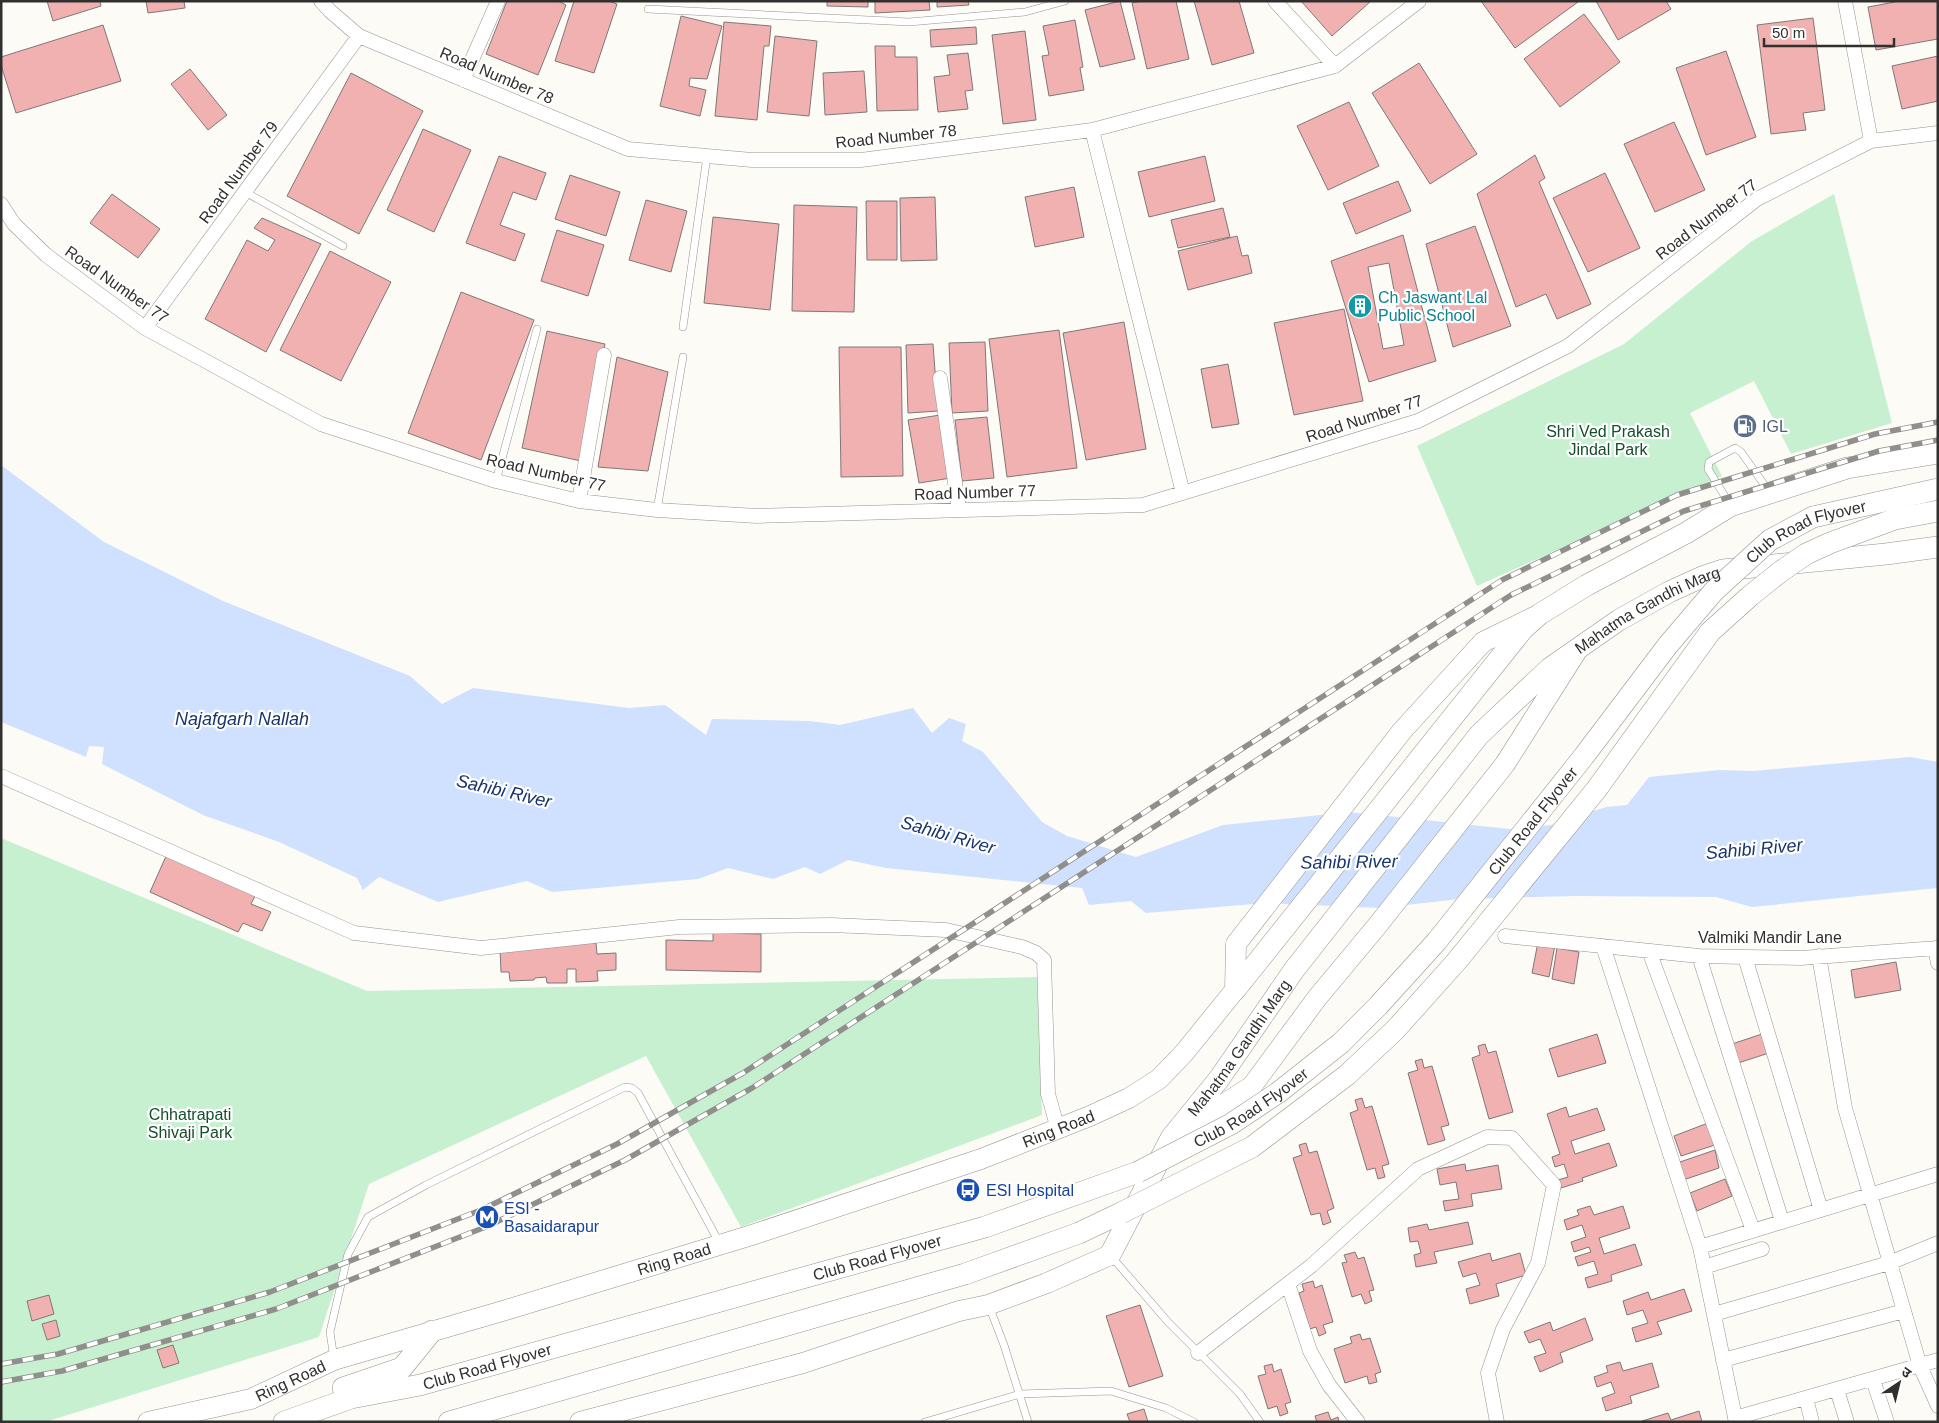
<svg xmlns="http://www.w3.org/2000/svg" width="1939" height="1423" viewBox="0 0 1939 1423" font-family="Helvetica,'Noto Sans Devanagari',sans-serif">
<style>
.green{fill:#c7f0d1}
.water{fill:#d0e1ff}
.building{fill:#f1b1b0;stroke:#7e7878;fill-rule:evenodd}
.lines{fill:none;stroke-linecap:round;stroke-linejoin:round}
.lane-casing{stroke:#95938f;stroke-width:8}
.street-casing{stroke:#95938f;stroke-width:15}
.secondary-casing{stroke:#95938f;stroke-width:21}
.primary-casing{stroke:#95938f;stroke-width:22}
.lane{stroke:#fff;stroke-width:7}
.street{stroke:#fff;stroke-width:14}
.secondary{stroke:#fff;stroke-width:20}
.primary{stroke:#fff;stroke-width:21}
.rail-casing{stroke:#908f8b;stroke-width:5.5}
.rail{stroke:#fff;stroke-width:4;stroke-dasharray:11;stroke-linecap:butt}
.primary-bridge-casing{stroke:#95938f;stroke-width:22;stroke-linecap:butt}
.primary-bridge{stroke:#fff;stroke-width:21}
.labels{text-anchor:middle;stroke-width:4.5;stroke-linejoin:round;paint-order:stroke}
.street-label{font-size:16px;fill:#31302e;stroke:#fff}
.culture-label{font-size:16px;fill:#0d838f;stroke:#fff;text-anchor:start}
.service-label{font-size:16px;fill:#4e5e75;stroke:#fff;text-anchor:start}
.park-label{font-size:16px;fill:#154e2b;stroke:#fff}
.transit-label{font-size:16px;fill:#164399;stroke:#fff;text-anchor:start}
.water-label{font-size:18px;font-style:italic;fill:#18356d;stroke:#fff}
</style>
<rect width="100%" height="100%" fill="#fdfbf6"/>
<!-- green -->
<path class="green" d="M1834,194L1892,423L1791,454L1754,381L1690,413L1722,476L1477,586L1417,446L1624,344L1752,241Z
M1,838L367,991L1037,977L1042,1115L741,1227L646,1056L369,1184L319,1337L45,1422H1Z"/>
<!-- water -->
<path class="water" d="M1,465L104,542L223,601L410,676L442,704L473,688L629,708L665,705L706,735L712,719L810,721L840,725L913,708L932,733L949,718L966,724L962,741L983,752L1042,822L1067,836L1136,857L1223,825L1349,812L1510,829L1551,825L1606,807L1627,805L1649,777L1719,770L1753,771L1910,757L1938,762V888L1752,907L1716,897L1576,896L1459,899L1380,908L1266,903L1146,913L1131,901L1089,905L1082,888L886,868L848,860L820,874L805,867L773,879L728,868L698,879L552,892L527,881L438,902L379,877L363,890L357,878L279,842L203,815L102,764L104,747L89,746L86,757L1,722Z"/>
<!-- building -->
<path class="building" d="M47,1H100L101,6L53,21Z
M146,1H184L185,8L148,13Z
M507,1H558L566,5L538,75L486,54Z
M574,1H609L617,4L594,73L555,61Z
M827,1H868V7L827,6Z
M875,1H929L930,10L875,13Z
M937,1H968L969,5L937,7Z
M1120,1L1135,59L1100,67L1085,10Z
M1141,1H1176L1189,59L1147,69L1132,3Z
M1194,1H1239L1254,53L1212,65Z
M1301,1H1371L1332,36Z
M1481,1H1577L1578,2L1515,48Z
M1596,1H1666L1671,9L1618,40Z
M1900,1H1938V39L1876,50L1868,7Z
M1584,14L1620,62L1560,107L1524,59Z
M681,16L722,26L707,79L690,78L689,86L706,90L700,116L660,106Z
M1813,18L1825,110L1803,113L1806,130L1771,134L1757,25Z
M1075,20L1083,67L1080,68L1084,90L1049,96L1042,56L1049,55L1043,26Z
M724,22L771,26L769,46H764L757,120L715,116Z
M103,25L121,81L16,113L1,65V57Z
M976,27L977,44L931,47L930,30Z
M1025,31L1036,120L1003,124L992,35Z
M775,36L817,41L809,116L767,112Z
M875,46H895V57H917L918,110L877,111Z
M1726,51L1756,137L1706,155L1676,68Z
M968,53L973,90L965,91L968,109L938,112L934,77L950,75L947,55Z
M1938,56V101L1902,109L1892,66Z
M1419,63L1477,154L1430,184L1372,93Z
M190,69L227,115L208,130L171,84Z
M864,71L867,112L825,115L823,73Z
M351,73L423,111L359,234L287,196Z
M1349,102L1379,166L1328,190L1297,126Z
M1674,122L1705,190L1655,212L1624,144Z
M423,129L471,150L434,232L387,210Z
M1535,155L1545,178L1539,182L1591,304L1557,319L1546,294L1516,307L1477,194Z
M499,156L546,173L536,200L513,192L500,225L525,234L515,261L466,243Z
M1205,156L1215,201L1149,217L1138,172Z
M1605,173L1640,248L1588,272L1553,198Z
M570,175L620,192L606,236L555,219Z
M1398,181L1411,211L1356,234L1343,203Z
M1074,187L1084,237L1035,247L1025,197Z
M112,194L160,229L138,258L90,223Z
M935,197L937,260L901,261L900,198Z
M646,200L687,211L671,272L629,260Z
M866,201H897V260H867Z
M794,205L857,207L854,312L792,311Z
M1223,208L1230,237L1178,248L1171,220Z
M713,217L779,224L770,310L704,303Z
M262,218L321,244L266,352L205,319L247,240L268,251L275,240L254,228Z
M1475,226L1511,326L1453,347L1426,244Z
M557,230L604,245L588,296L541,281Z
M1403,235L1436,361L1369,382L1331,261ZM1389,263L1404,345L1383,349L1368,267Z
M1237,236L1242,256L1248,255L1252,273L1188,290L1178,251Z
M330,251L391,282L341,381L280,350Z
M461,292L534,320L481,460L408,433Z
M1344,309L1363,401L1294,415L1274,323Z
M1124,322L1146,449L1086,460L1063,333Z
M1059,330L1077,468L1007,477L989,339Z
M547,331L605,344L581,461L522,448Z
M985,342L988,411L952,413L949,343Z
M933,344L938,411L908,413L906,345Z
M839,347H901L903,476L841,477Z
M617,357L668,372L648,471L598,467Z
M1228,364L1239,424L1212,428L1201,369Z
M940,415L951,478L919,483L908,420Z
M987,417L994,478L962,481L955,420Z
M167,854L256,894L251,904L271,912L262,931L243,923L238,932L150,892Z
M713,933L761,934V972L666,970V940L713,941Z
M1538,942L1555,945L1549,977L1532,973Z
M596,943L597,954L616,953V970L597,971L598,981L576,982V969H567V983H547L546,977L535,978L534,980L510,981L509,972H501L500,948Z
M1557,948L1579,952L1574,984L1552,979Z
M1896,962L1901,990L1855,998L1851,970Z
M1597,1034L1606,1063L1558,1077L1549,1049Z
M1762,1034L1769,1053L1738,1063L1732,1044Z
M1485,1044L1488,1053L1496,1051L1513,1112L1489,1119L1472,1058L1480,1055L1478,1046Z
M1422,1059L1424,1068L1432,1066L1449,1125L1441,1127L1445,1140L1428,1145L1408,1073L1418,1070L1415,1061Z
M1362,1098L1365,1108L1372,1106L1389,1164L1382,1166L1385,1177L1378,1179L1375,1168L1367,1170L1350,1113L1358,1110L1355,1100Z
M1566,1107L1569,1117L1597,1108L1605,1130L1571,1141L1575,1154L1609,1143L1617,1166L1582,1178L1583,1181L1561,1188L1558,1180L1568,1177L1564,1164L1555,1167L1552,1157L1560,1154L1547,1114Z
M1708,1123L1715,1145L1681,1156L1674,1136Z
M1306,1143L1309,1153L1317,1151L1334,1208L1327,1211L1331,1222L1323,1225L1320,1213L1311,1215L1293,1158L1302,1155L1299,1145Z
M1715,1150L1719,1168L1683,1180L1677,1163Z
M1465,1164L1466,1171L1498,1165L1502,1189L1471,1194L1473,1206L1445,1211L1443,1201L1459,1199L1456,1182L1440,1185L1437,1169Z
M1725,1179L1732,1196L1697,1211L1690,1193Z
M1590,1206L1594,1215L1623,1206L1630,1228L1599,1238L1604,1254L1635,1244L1642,1265L1611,1275L1612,1281L1588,1288L1585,1278L1598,1274L1594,1261L1578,1266L1575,1257L1591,1252L1589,1247L1574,1252L1571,1242L1586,1237L1582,1225L1567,1230L1564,1220L1579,1215L1577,1210Z
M1468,1222L1473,1244L1434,1252L1437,1263L1416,1267L1414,1255L1421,1253L1418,1241L1410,1242L1408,1228L1427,1224L1429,1230Z
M1355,1252L1358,1259L1364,1257L1374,1290L1369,1291L1372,1301L1365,1304L1361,1294L1352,1297L1342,1263L1347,1262L1344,1255Z
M1490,1253L1492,1261L1520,1253L1526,1275L1496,1284L1499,1296L1470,1304L1466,1289L1480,1285L1476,1273L1463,1277L1458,1262Z
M1313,1281L1315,1288L1322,1285L1333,1322L1323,1325L1326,1333L1319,1336L1316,1327L1310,1329L1299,1293L1304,1291L1302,1284Z
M1684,1289L1692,1311L1657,1322L1662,1334L1636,1342L1632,1328L1648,1323L1643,1310L1627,1315L1623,1301L1648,1292L1651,1300Z
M49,1295L54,1314L32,1321L27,1301Z
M1140,1305L1163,1376L1129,1387L1106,1316Z
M1585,1318L1593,1340L1560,1353L1563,1362L1540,1372L1534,1357L1546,1353L1540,1339L1529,1343L1524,1332L1550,1322L1553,1331Z
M56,1320L60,1336L47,1340L42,1324Z
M1360,1334L1362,1340L1370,1338L1381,1372L1375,1374L1377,1382L1369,1384L1367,1376L1345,1383L1334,1349L1352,1343L1350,1337Z
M173,1345L179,1363L163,1368L157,1350Z
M1620,1362L1623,1371L1652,1363L1659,1387L1630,1396L1632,1403L1606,1411L1602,1398L1615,1393L1611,1382L1597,1387L1594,1377L1608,1372L1606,1366Z
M1272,1364L1274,1372L1281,1369L1291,1402L1285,1404L1288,1413L1280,1416L1277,1406L1268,1409L1258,1376L1266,1374L1264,1366Z
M1144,1409L1148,1422H1130L1127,1414Z
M1699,1411L1702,1422L1642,1421L1668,1413L1671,1420Z
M1328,1412L1331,1420L1338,1417L1339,1422H1317L1315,1416Z"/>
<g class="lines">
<!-- lane casing -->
<g class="lane-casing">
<path id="lane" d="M648,9L909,22L1025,12L1065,1
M245,192L343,246
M683,327L707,156
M496,481L537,329
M1729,503L1708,469L1709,462L1735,448L1741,452L1768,490
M657,510L683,357
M1111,1256L1168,1322L1240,1394L1260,1422
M989,1306L1004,1345L1028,1422
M334,1359L330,1332L348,1254L368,1217L426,1185L625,1087L632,1088L638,1093L720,1244
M925,1422L1020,1394L1111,1391L1166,1408L1194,1422"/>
</g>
<!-- street casing -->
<g class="street-casing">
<path id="street" d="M321,1L330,11L359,36L628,149L752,160H861L1092,130L1335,66L1419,1
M1275,1L1335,66
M1845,1L1871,141
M463,80L498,1
M1092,130L1183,493
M1,204L14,224L46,255L145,328L321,424L496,481L579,501L657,510L757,516L1143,505L1418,421L1568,346L1757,199L1871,141L1938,133
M145,328L359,36
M940,378L959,510
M579,501L604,355
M1,776L354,933L481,948L679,927L831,925L946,930L1022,947L1036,953L1044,960L1048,1094L1058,1129
M1505,936L1699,956L1745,957L1801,958L1938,948
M1603,946L1700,1247L1736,1422
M1935,948L1938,963
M1649,951L1753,1230
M1699,956L1782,1221
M1819,956L1845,1108L1920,1366L1938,1406
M1745,957L1821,1210
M1700,1247L1938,1174
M1704,1267L1762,1249
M1288,1284L1310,1351L1329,1385L1358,1422
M1714,1314L1889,1263L1938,1243
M1198,1353L1311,1266L1418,1169L1487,1137L1512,1138L1554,1185L1538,1263L1503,1329L1488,1373L1497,1422
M1723,1360L1904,1311
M1873,1380L1887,1422
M1837,1390L1847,1422
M1806,1398L1812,1422
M1735,1418L1938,1360"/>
</g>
<!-- secondary casing -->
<g class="secondary-casing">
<g id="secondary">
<path d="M1176,1135L1252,1086L1317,998L1377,926L1505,764L1578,649"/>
<path id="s1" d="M148,1422L251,1399L334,1360L506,1310L752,1235L981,1159L1090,1116L1129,1098L1159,1079L1184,1053L1235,990L1236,944L1402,731L1483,642L1534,617"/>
<path d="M580,1422L803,1363L959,1311L988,1305L1047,1283L1110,1255"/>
</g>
</g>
<!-- primary casing -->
<g class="primary-casing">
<g id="primary">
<path d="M1235,990L1523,629L1540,614L1587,585L1686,533L1730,506L1847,468L1938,453"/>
<path id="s2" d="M1110,1255L1171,1138L1219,1079L1294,970L1479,735L1550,668L1619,620L1669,592L1702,577L1723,570L1886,554L1938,547"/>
<path d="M343,1388L402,1368L432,1331"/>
<path id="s3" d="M284,1422L351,1398L420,1385L985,1227L1138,1172"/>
<path d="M449,1422L965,1274L1079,1233L1121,1213"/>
</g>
</g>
<!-- lane -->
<use href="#lane" class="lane"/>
<!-- street -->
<use href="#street" class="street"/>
<!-- secondary -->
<use href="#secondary" class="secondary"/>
<!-- primary -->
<use href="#primary" class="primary"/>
<!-- rail casing -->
<g class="rail-casing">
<path id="rail" d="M1,1364L58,1354L270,1292L481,1210L617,1144L743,1073L1502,580L1677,495L1875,434L1938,422
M1,1382L62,1371L276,1309L488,1226L625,1160L752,1088L1511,595L1684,511L1879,451L1938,440"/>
</g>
<!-- rail -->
<use href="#rail" class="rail"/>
<!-- primary-bridge casing -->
<g class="primary-bridge-casing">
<g id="primary-bridge">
<path id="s4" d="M1138,1172L1231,1124L1279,1092L1341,1043L1378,1006L1437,941L1584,756L1668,645L1714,591L1770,540L1813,517L1938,489"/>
<path d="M1121,1213L1252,1147L1347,1075L1395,1030L1456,962L1596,790L1710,632L1750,596L1780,572L1806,554L1830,543L1895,519L1938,511"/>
</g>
</g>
<!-- primary-bridge -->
<use href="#primary-bridge" class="primary-bridge"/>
</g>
<!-- icons -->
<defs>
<g id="building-disc" transform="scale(1.25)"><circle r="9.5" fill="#0f9aa8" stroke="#fff"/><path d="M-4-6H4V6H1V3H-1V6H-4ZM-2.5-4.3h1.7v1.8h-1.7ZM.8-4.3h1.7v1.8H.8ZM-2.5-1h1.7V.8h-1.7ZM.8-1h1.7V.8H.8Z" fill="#fff"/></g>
<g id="fuel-disc" transform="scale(1.25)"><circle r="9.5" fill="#5c6f8a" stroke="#fff"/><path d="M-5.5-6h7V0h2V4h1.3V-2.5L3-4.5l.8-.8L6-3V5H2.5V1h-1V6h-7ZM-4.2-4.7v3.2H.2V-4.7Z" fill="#fff"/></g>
<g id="bus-disc" transform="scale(1.25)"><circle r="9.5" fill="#1a4fb4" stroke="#fff"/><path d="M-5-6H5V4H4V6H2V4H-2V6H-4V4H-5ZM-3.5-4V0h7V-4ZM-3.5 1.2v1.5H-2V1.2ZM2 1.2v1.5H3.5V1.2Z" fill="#fff"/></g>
<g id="metro-disc" transform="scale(1.25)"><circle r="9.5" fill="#1a4fb4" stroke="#fff"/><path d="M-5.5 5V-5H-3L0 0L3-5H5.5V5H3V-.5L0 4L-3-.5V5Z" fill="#fff"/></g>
</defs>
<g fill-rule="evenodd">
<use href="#building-disc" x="1360" y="306"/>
<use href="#fuel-disc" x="1745" y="426"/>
<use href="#bus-disc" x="968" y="1190"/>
<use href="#metro-disc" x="487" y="1217"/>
</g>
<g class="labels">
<!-- street labels -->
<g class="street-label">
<text transform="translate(497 75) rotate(23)" y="6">Road Number 78</text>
<text transform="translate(896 136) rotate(-6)" y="6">Road Number 78</text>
<text transform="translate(238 172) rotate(-54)" y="6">Road Number 79</text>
<text transform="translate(1706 219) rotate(-37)" y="6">Road Number 77</text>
<text transform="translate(117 284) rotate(35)" y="6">Road Number 77</text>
<text transform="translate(1364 418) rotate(-18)" y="6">Road Number 77</text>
<text transform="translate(546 472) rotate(13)" y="6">Road Number 77</text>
<text transform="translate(975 492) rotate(-2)" y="6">Road Number 77</text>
<text dy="6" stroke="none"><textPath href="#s4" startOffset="940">Club Road Flyover</textPath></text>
<text dy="6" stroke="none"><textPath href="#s2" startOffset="851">Mahatma Gandhi Marg</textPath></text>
<text dy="6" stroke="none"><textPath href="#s4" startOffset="535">Club Road Flyover</textPath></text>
<text x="1770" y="943">Valmiki Mandir Lane</text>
<text dy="6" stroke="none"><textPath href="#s2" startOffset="245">Mahatma Gandhi Marg</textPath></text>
<text dy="6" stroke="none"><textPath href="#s4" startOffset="130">Club Road Flyover</textPath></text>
<text dy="6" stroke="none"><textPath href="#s1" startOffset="958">Ring Road</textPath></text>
<text dy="6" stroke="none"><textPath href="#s3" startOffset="616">Club Road Flyover</textPath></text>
<text dy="6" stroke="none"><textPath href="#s1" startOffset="552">Ring Road</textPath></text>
<text dy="6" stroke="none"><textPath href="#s3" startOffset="211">Club Road Flyover</textPath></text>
<text dy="6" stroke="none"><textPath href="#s1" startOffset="149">Ring Road</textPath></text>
</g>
<!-- culture labels -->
<g class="culture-label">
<text x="1378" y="303">Ch Jaswant Lal<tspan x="1378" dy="18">Public School</tspan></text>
</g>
<!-- service labels -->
<g class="service-label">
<text x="1762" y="432">IGL</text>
</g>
<!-- park labels -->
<g class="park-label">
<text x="1608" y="437">Shri Ved Prakash<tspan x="1608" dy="18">Jindal Park</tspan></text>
<text x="190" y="1120">Chhatrapati<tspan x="190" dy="18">Shivaji Park</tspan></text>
</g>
<!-- transit labels -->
<g class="transit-label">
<text x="986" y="1196">ESI Hospital</text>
<text x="504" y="1214">ESI -<tspan x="504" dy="18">Basaidarapur</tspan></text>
</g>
<!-- water labels -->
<g class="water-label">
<text x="242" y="725">Najafgarh Nallah</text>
<text transform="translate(504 791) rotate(13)" y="6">Sahibi River</text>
<text transform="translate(948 835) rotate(16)" y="6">Sahibi River</text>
<text transform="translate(1754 849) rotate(-5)" y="6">Sahibi River</text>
<text transform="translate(1349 862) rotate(-1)" y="6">Sahibi River</text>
</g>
</g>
<!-- border -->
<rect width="1939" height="1423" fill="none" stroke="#31302e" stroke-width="5"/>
<!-- north arrow -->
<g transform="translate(1899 1383) rotate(35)" stroke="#ffffff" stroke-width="4" paint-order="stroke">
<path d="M0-4L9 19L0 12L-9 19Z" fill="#31302e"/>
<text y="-8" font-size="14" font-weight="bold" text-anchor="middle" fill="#31302e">उ</text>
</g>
<!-- scale -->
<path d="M1764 38v8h130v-8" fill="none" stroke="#31302e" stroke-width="2.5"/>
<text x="1772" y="38" font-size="15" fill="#31302e" stroke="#ffffff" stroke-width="4" paint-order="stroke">50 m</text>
</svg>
